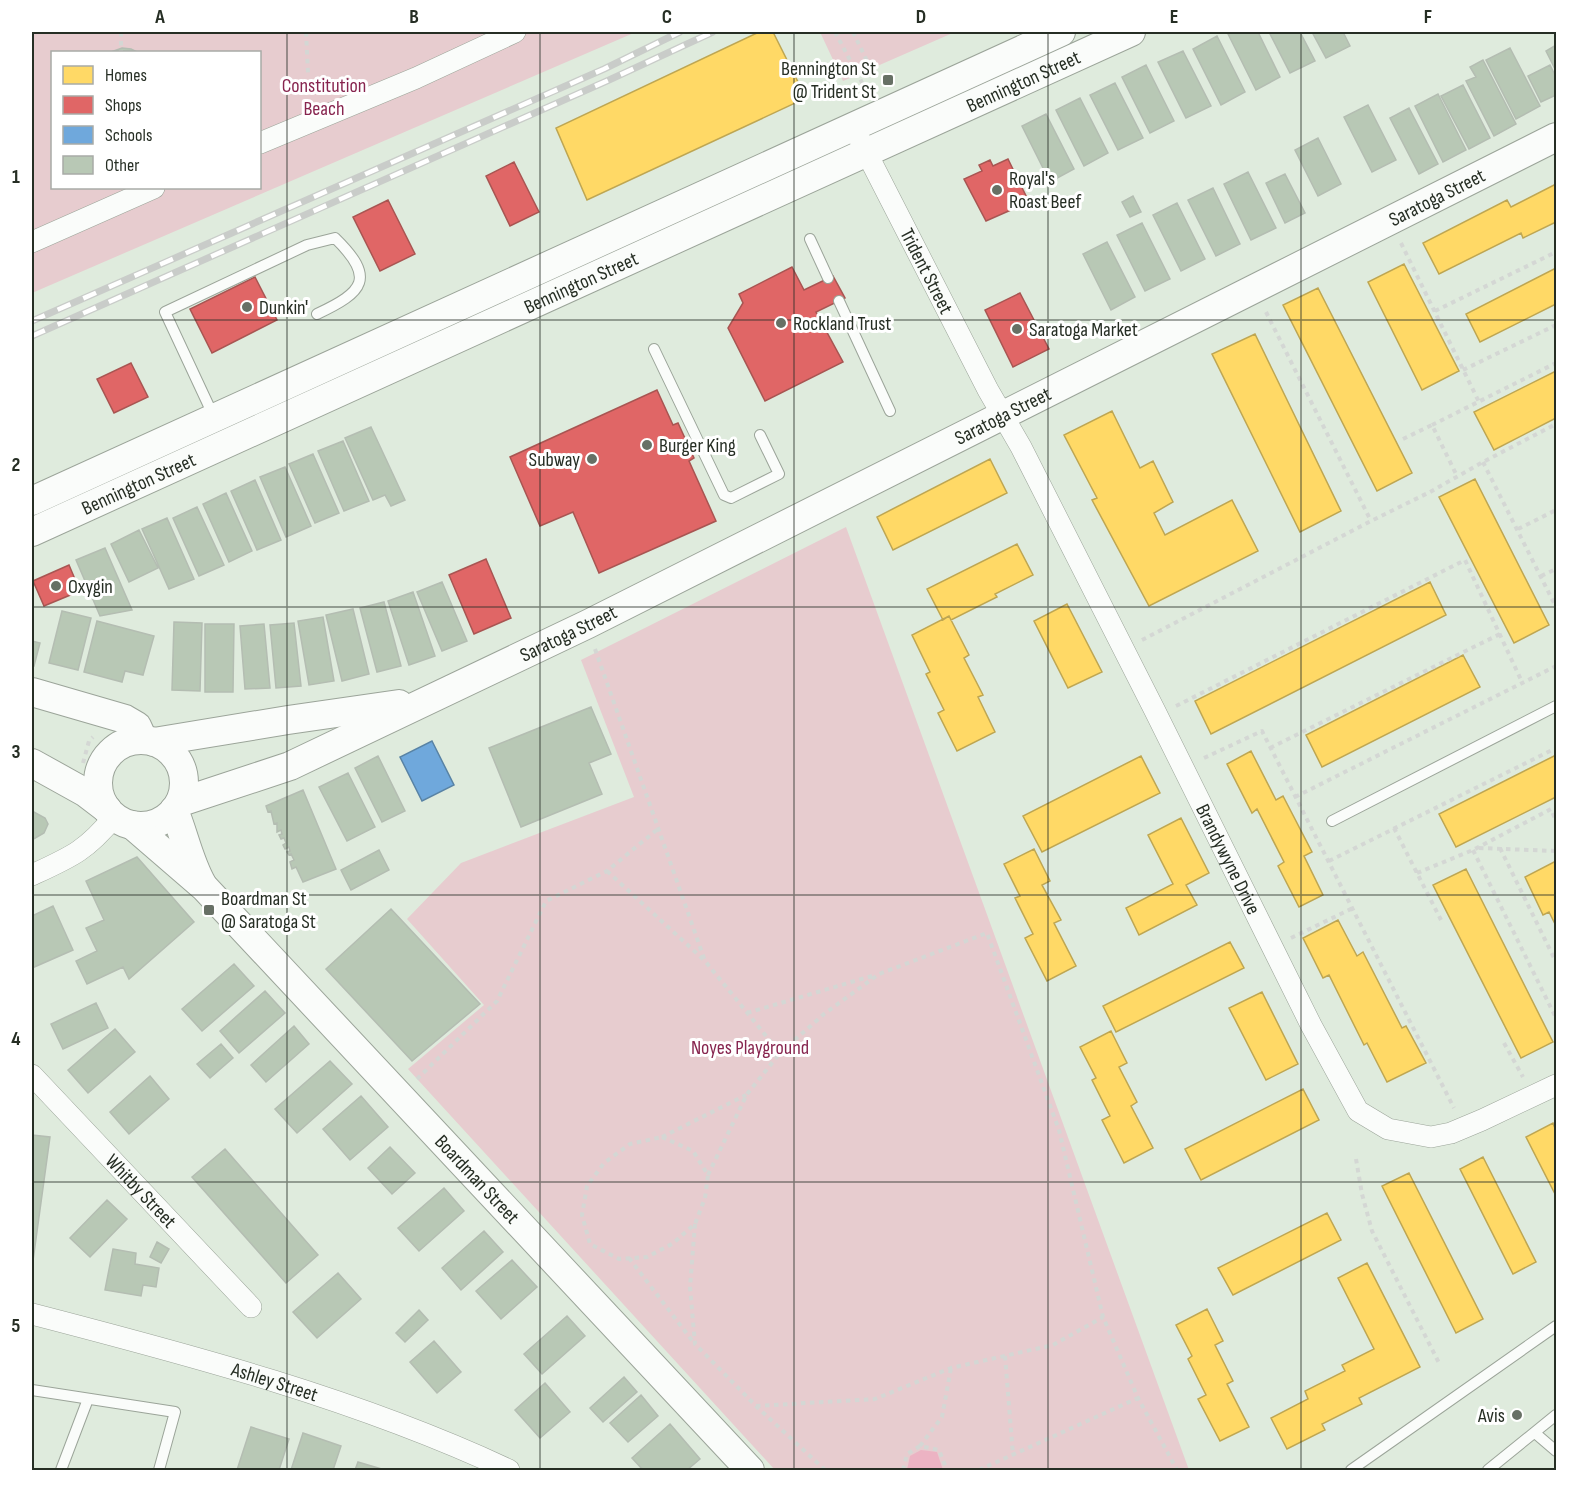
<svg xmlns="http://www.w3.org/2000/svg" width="1588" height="1502" viewBox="0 0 1588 1502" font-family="'Sofia Sans Condensed',sans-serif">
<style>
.green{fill:#e7cccf;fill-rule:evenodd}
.water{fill:#ecb3c3}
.homes{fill:#ffd966;stroke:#bea652;stroke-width:1.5}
.shops{fill:#e06666;stroke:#a85552;stroke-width:1.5}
.schools{fill:#6fa8dc;stroke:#5983a5;stroke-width:1.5}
.building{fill:#b8c8b5;stroke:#b4bdb2;stroke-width:1.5}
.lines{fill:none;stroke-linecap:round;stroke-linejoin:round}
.lane-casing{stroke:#9ba499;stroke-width:12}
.street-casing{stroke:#9ba499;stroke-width:22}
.secondary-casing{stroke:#9ba499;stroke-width:30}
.path{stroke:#d4d7d4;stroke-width:4;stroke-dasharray:4.5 4.5;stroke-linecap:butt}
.lane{stroke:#fafcfa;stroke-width:10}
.street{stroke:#fafcfa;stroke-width:21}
.secondary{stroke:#fafcfa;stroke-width:28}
.rail-casing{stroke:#c9ccc9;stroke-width:7}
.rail{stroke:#fff;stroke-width:4.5;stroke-dasharray:14;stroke-linecap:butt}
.grid{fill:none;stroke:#262e24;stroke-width:1.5;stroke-opacity:0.55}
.poi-dot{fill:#677065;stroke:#fff;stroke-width:2}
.labels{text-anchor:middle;stroke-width:6;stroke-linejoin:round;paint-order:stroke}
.poi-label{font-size:20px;fill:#262e24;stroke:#fff;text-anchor:start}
.street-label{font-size:20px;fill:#262e24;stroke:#fff}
.park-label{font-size:20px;fill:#87254f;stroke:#fff}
.neatline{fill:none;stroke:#262e24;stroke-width:2}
.grid-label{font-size:20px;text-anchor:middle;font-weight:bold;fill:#262e24}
</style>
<rect width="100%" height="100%" fill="#dfebdd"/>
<!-- green -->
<path class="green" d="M32,32H636L32,293ZM52,52H260V188H52Z
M820,32H955L843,81Z
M846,527L1189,1470H1031L1029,1468L1023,1470H775L408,1069L484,1005L407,919L461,863L634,797L581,660Z"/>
<!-- water -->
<path class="water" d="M921,1450L937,1452L943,1470H907L910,1456Z"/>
<!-- homes -->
<path class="homes" d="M759,32H773L806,98L587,200L556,128Z
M1556,184V222L1523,238L1521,233L1439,274L1423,243L1507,200L1511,207Z
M1404,264L1459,371L1422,390L1368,282Z
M1556,268V304L1480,342L1466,314Z
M1318,288L1412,473L1377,491L1283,305Z
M1255,334L1341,511L1300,532L1212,354Z
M1556,371V418L1494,450L1474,412Z
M1112,411L1140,468L1153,461L1173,502L1154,513L1165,535L1232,500L1258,551L1149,606L1092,500L1097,498L1064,435Z
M990,459L1007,493L893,550L877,517Z
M1475,479L1549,625L1514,643L1439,497Z
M1017,544L1033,575L995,594L997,597L951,620L949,616L943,620L927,589Z
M1430,582L1446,615L1211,734L1195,701Z
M1067,604L1102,672L1068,688L1034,621Z
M949,616L969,655L964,658L983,695L978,697L995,732L957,751L938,713L944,710L926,674L930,672L912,635Z
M1463,655L1480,687L1322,767L1306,735Z
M1251,751L1276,800L1283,796L1312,852L1304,856L1323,895L1299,907L1278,866L1284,862L1257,809L1252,813L1227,764Z
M1556,755V797L1456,847L1439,814Z
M1141,756L1160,793L1042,852L1023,816Z
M1181,818L1209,873L1186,885L1197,905L1139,935L1126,908L1173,884L1148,835Z
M1034,849L1050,881L1042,885L1061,920L1054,923L1076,966L1047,981L1025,938L1033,934L1015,898L1020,896L1004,864Z
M1556,861V926L1549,912L1543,915L1525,877Z
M1466,869L1553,1042L1521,1058L1433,885Z
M1338,920L1357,956L1363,952L1402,1028L1406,1026L1426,1063L1387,1082L1367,1043L1364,1045L1329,975L1323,978L1303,938Z
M1230,942L1244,968L1116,1032L1103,1006Z
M1262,992L1298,1064L1266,1080L1229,1008Z
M1111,1031L1127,1063L1119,1067L1137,1102L1131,1106L1153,1148L1124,1163L1102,1120L1110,1116L1092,1080L1096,1078L1080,1047Z
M1303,1089L1319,1120L1201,1180L1185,1149Z
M1553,1123L1556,1131V1196L1526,1137Z
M1483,1157L1536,1262L1513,1274L1460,1169Z
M1409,1173L1483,1319L1456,1333L1382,1186Z
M1327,1213L1341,1240L1233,1295L1218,1268Z
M1367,1263L1420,1367L1359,1398L1362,1404L1322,1424L1325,1430L1287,1449L1271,1418L1308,1399L1305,1391L1345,1371L1342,1365L1374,1349L1338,1278Z
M1207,1309L1223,1341L1215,1345L1233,1381L1227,1384L1249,1427L1220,1441L1198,1399L1206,1395L1188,1359L1192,1356L1176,1325Z"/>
<!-- shops -->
<path class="shops" d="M1008,159L1029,202L986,221L964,179L982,171L979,165L990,160L993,166Z
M514,162L539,212L510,226L486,176Z
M388,200L415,254L380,271L353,217Z
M792,267L804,290L833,276L845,298L816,312L843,362L765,401L728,328L743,303L739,294Z
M255,277L277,320L212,353L190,309Z
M1020,293L1049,349L1013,367L985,310Z
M131,363L148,397L114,413L97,379Z
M657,390L673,425L678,423L694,458L689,461L716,521L599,573L573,512L540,526L510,457Z
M486,559L511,618L474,634L449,575Z
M69,565L80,591L44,606L33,581Z"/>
<!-- schools -->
<path class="schools" d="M432,741L454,785L422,801L400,757Z"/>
<!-- building -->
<path class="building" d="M1233,32H1258L1280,77L1256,90L1228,34Z
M1269,32H1300L1315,61L1290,73Z
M1312,32H1343L1350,46L1326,58Z
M1217,36L1245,92L1221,105L1193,49Z
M1556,45V71L1546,51Z
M122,48L131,49L137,52H111Z
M1510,48L1540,106L1516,119L1486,60Z
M1183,51L1211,106L1186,118L1158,62Z
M1483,60L1516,124L1494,136L1466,81L1476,77L1470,67Z
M1146,65L1174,121L1150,133L1122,77Z
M1550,65L1556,77V95L1541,102L1528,76Z
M1115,83L1143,138L1118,150L1090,95Z
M1463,85L1490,138L1469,149L1441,96Z
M1438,94L1466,150L1443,162L1415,106Z
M1080,98L1108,153L1084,166L1056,110Z
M1368,105L1396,160L1372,172L1344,117Z
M1409,108L1438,164L1419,174L1390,118Z
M1046,114L1074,169L1050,182L1022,126Z
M1318,138L1341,184L1318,196L1295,150Z
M1248,172L1276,228L1251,240L1224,184Z
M1285,174L1305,213L1285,223L1266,183Z
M1213,188L1240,244L1216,256L1188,200Z
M1133,196L1141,212L1130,217L1122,202Z
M1177,203L1205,259L1181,271L1153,215Z
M1142,223L1170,279L1145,291L1117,235Z
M1107,242L1135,297L1111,310L1083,254Z
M371,427L405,500L391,506L385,495L373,500L345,438Z
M343,441L369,501L344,511L318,451Z
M313,454L339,513L315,523L289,464Z
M285,467L311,526L286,537L260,477Z
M255,480L281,540L257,550L231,491Z
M226,493L252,551L229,562L203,504Z
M197,507L224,565L199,576L173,518Z
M167,518L194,579L169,589L142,529Z
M139,530L158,568L129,582L111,544Z
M105,548L132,610L100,616L76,560Z
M442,582L467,641L442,651L417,592Z
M413,592L435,656L409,665L388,601Z
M384,602L401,666L377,672L360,608Z
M353,609L369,674L342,681L326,615Z
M62,611L91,618L78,670L49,663Z
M323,617L334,681L309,685L298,621Z
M97,621L154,636L143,675L125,671L122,682L84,672Z
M174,622L202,623L200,691L172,690Z
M294,623L301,686L276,688L270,625Z
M205,624H234L233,692H205Z
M264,624L270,688L245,689L240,626Z
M32,641L40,643L34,666L32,665Z
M591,707L611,754L589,763L602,794L521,827L489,748Z
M378,756L405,811L382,822L355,768Z
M348,773L375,827L347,841L319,787Z
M303,790L336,869L303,882L296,867L292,869L290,862L294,860L291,854L289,855L287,852L290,851L289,847L285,849L283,845L286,843L284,838L281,839L279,835L282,834L281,830L277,832V823L274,824L271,811L268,812L266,806Z
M32,811L45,818L48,824L44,833L32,840Z
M379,850L389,870L351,890L341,870Z
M137,857L194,922L129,979L123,967L87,984L76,961L97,951L86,928L104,920L86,881Z
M53,906L73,950L32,968V916Z
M391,909L480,1004L412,1061L326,969Z
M234,964L254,986L202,1031L182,1009Z
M265,991L285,1013L239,1053L220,1031Z
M96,1003L108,1028L63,1049L51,1024Z
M294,1026L309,1044L266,1082L251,1065Z
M115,1029L135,1052L88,1093L68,1070Z
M221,1044L233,1058L210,1078L197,1064Z
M330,1061L352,1084L297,1133L275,1109Z
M150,1076L169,1099L129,1134L110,1112Z
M361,1096L388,1127L350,1160L323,1129Z
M32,1135L50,1137L32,1268Z
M390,1147L415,1173L392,1194L368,1168Z
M225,1149L318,1255L286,1283L192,1177Z
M444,1188L464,1211L419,1251L398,1228Z
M107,1200L127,1219L90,1257L70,1238Z
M484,1231L503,1252L461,1290L442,1268Z
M157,1242L169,1249L161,1263L150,1257Z
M113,1249L136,1253L135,1264L159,1268L156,1287L143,1285L141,1296L105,1290Z
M512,1260L537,1287L501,1319L476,1291Z
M338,1273L361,1299L317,1338L293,1312Z
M419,1310L428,1320L405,1342L396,1333Z
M567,1316L585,1336L542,1374L524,1354Z
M434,1341L461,1372L437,1393L410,1362Z
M624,1377L637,1392L603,1422L590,1408Z
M545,1383L570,1412L540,1438L515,1410Z
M641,1395L658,1416L628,1442L610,1423Z
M670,1424L700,1459L687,1470H643L632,1458Z
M251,1427L289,1439L279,1470H237Z
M303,1433L341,1446L333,1470H291Z
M358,1462L385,1470H355Z"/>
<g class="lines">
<!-- lane casing -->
<g class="lane-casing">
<path id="lane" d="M810,239L828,278
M839,301L890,411
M654,349L724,495L731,498L779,474L760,435
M214,417L165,312L307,245L335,238C376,278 364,292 317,314
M1332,821L1556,706
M32,1390L175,1412L159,1470
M1535,1433L1556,1451
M61,1470L88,1399
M1351,1470L1556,1326
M1488,1470L1556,1415"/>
</g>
<!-- street casing -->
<g class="street-casing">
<g id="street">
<path id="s1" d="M860,140L988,390L1021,447L1155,711L1311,1025L1358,1111L1388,1129L1431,1137L1451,1133L1482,1120L1556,1085"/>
<path d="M260,143L416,78L515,32"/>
<path d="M32,242L154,188"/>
<path d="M32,875C71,857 86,851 114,817"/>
<path id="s2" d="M32,1075L251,1307"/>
<path id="s3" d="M32,1314C194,1356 357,1399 509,1470"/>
</g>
</g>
<!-- secondary casing -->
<g class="secondary-casing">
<g id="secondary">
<path d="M32,501L1061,32"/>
<path id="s4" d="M32,532L1131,32"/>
<path d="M32,692L125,719L137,726L143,739"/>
<circle cx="141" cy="783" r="43"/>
<path d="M154,742L288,720L399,704"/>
<path d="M32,763L86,793L107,809"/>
<path id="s5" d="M181,802L290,766L588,624L1556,137"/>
<path d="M174,810C184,834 189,861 202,884"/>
<path id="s6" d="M132,825L205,888L750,1470"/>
</g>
</g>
<!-- path -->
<path class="path" d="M121,32V52
M306,32L308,73
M835,32L867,92
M853,32L868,63L862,82
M1401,243L1479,402
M1435,311L1556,252
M1266,312L1371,521
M1463,370L1556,325
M1432,425L1556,363
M1403,439L1432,425L1457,476
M1483,462L1556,607
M1518,529L1556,510
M1541,576L1556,569
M1142,640L1371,521L1430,492L1483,462L1556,424
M595,649L705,961L780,1053
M1176,706L1465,560L1522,682
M1270,748L1500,634
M1204,758L1262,731L1454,1108
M83,763L89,741L93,737
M1295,797L1556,666
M1394,828L1441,920
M1479,848L1556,851
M1500,848L1556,962
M1473,850L1556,1018
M1329,861L1556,748
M607,871L704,960
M1417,873L1473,850L1551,809L1556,821
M1291,938L1353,908
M747,1013L875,975
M1504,1043L1523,1077
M417,1079L497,1001L546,901L607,871L659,828
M662,1137L693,1151L708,1175L705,1198L695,1224L672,1244L647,1257L619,1259L590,1244L582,1215L587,1186L604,1163L630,1144Z
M662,1137L746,1095
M1356,1159L1362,1194L1372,1231L1439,1363
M708,1175L747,1094L780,1053L824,1014L879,974L987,933L1059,1130L1103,1317L1138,1398L1177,1470
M695,1224L690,1287L695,1344L756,1406L825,1470
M629,1258L694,1343
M1005,1356L1013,1455
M756,1406L875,1399L951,1368L1053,1345L1103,1317
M920,1446L942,1417L951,1368
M903,1470L907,1454L920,1446L939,1450L947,1470
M979,1470L1138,1398"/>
<!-- lane -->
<use href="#lane" class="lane"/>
<!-- street -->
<use href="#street" class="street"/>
<!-- secondary -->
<use href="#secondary" class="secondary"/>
<!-- rail casing -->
<g class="rail-casing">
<path id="rail" d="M32,321L604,69L680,32
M32,336L609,80L713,32"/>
</g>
<!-- rail -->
<use href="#rail" class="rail"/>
</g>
<!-- grid -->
<path class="grid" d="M287,32V1470M540,32V1470M794,32V1470M1048,32V1470M1301,32V1470M32,320H1556M32,607H1556M32,895H1556M32,1182H1556"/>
<!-- markers -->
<g class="poi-dot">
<rect x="882" y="74" width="12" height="12" rx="3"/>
<circle cx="997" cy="190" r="6"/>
<circle cx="247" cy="307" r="6"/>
<circle cx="781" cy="323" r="6"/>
<circle cx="1017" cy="329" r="6"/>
<circle cx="647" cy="445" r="6"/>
<circle cx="592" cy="459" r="6"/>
<circle cx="56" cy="586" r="6"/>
<rect x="203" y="904" width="12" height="12" rx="3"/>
<circle cx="1517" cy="1415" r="6"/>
</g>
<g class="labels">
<!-- poi labels -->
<g class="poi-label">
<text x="876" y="75" text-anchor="end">Bennington St<tspan x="876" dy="23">@ Trident St</tspan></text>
<text x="1009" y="185">Royal's<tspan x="1009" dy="23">Roast Beef</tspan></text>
<text x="259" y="314">Dunkin'</text>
<text x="793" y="330">Rockland Trust</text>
<text x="1029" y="336">Saratoga Market</text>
<text x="659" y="452">Burger King</text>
<text x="580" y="466" text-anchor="end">Subway</text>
<text x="68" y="593">Oxygin</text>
<text x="221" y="905">Boardman St<tspan x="221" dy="23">@ Saratoga St</tspan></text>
<text x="1505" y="1422" text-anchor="end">Avis</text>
</g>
<!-- street labels -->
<g class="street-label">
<text dy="7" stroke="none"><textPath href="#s4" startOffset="1089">Bennington Street</textPath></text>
<text dy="7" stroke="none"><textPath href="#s5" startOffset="1395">Saratoga Street</textPath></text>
<text dy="7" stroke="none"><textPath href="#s1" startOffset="147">Trident Street</textPath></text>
<text dy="7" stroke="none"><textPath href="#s4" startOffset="603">Bennington Street</textPath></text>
<text dy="7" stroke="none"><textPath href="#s5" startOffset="909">Saratoga Street</textPath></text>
<text dy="7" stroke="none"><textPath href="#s4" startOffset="117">Bennington Street</textPath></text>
<text dy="7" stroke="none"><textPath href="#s5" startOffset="423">Saratoga Street</textPath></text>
<text dy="7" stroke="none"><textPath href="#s1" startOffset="808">Brandywyne Drive</textPath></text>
<text dy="7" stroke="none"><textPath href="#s6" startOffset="495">Boardman Street</textPath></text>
<text dy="7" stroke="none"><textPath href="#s2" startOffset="159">Whitby Street</textPath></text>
<text dy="7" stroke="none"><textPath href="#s3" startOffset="252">Ashley Street</textPath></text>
</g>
<!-- park labels -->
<g class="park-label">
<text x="324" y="92">Constitution<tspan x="324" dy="23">Beach</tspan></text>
<text x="750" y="1054">Noyes Playground</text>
</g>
</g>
<!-- border -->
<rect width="1588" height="1502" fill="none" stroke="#ffffff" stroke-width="66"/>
<!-- legend -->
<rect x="51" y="51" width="210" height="138" fill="#ffffff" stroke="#a8aba7" stroke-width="1.5"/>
<rect x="63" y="66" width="30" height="18" fill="#ffd966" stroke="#a8aba7" stroke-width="1.5"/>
<text x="105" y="81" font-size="18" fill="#262e24">Homes</text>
<rect x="63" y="96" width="30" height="18" fill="#e06666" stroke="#a8aba7" stroke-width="1.5"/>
<text x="105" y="111" font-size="18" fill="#262e24">Shops</text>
<rect x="63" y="126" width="30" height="18" fill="#6fa8dc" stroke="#a8aba7" stroke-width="1.5"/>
<text x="105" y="141" font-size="18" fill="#262e24">Schools</text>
<rect x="63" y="156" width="30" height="18" fill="#b8c8b5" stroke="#a8aba7" stroke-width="1.5"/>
<text x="105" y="171" font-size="18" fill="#262e24">Other</text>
<rect x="33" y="33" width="1522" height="1436" class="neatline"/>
<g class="grid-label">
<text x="160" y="23">A</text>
<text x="414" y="23">B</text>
<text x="667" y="23">C</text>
<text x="921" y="23">D</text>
<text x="1174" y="23">E</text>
<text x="1428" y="23">F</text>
<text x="16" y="183">1</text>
<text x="16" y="471">2</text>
<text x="16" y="758">3</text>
<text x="16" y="1045">4</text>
<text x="16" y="1332">5</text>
</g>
</svg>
